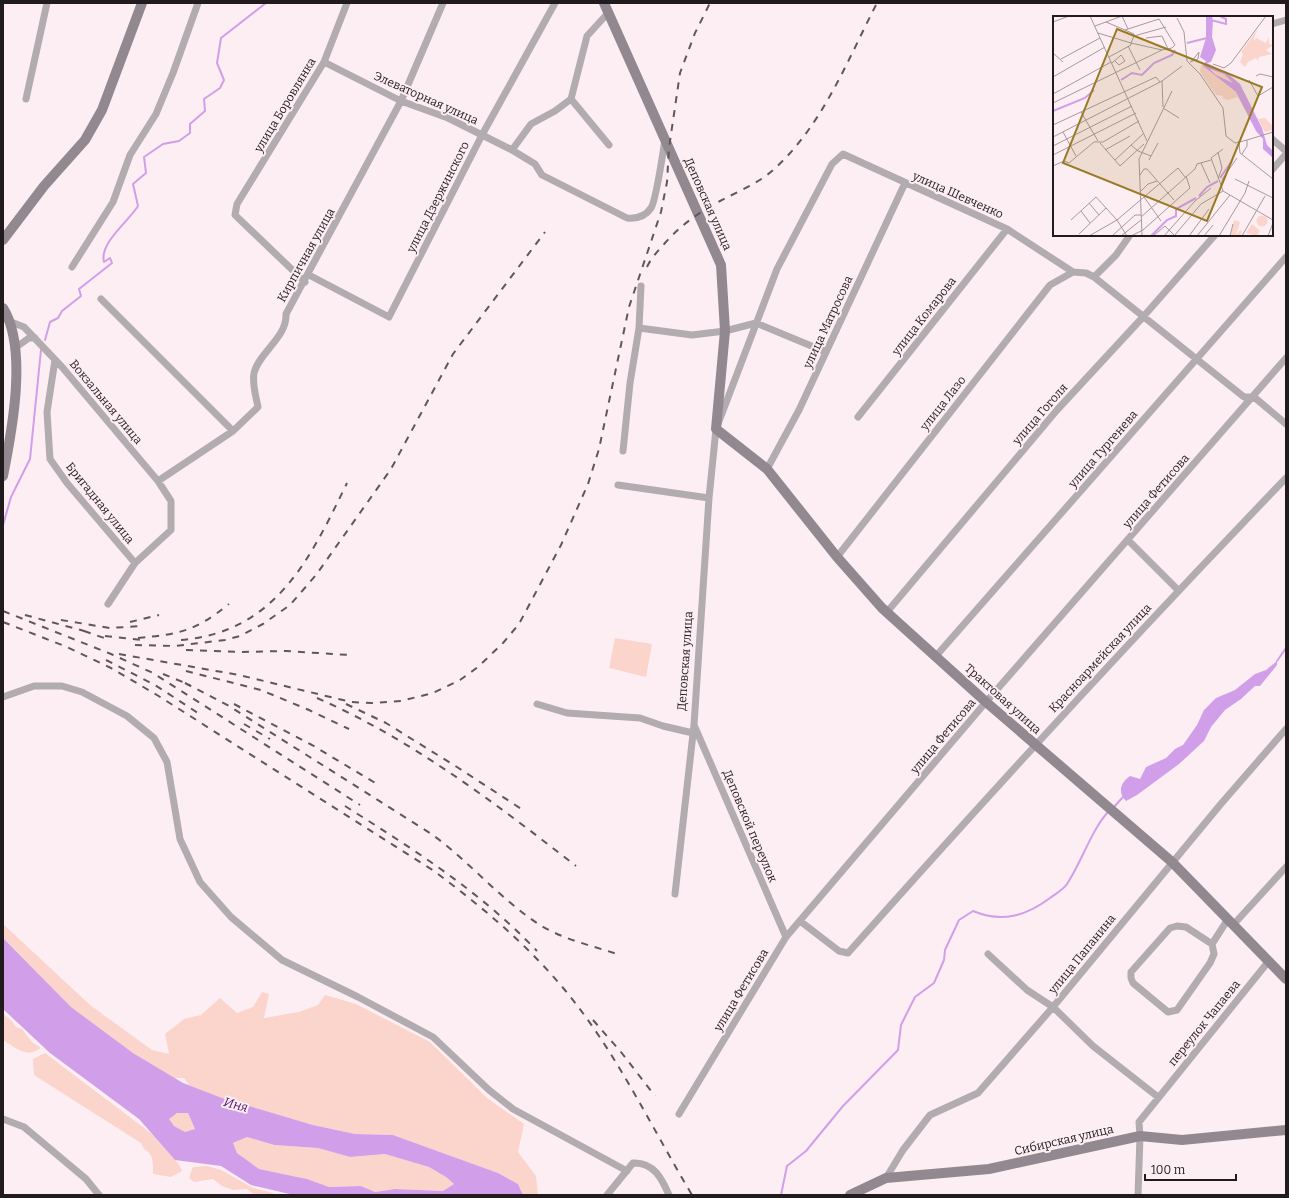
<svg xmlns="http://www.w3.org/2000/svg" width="1289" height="1198" viewBox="0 0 1289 1198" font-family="Bitter,serif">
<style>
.green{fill:#fbd4cc}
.water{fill:#d19fe9;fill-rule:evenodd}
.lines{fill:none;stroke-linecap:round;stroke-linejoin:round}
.stream{stroke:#d19fe9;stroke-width:2}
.street{stroke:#b2abb0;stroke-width:7}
.secondary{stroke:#928990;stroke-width:10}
.rail{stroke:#60575a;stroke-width:2;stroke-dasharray:7 7;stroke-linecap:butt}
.labels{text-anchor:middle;stroke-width:4;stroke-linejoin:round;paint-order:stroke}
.street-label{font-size:12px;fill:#211b1d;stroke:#fdeef3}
.water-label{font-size:13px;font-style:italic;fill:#54146c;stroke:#fdeef3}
.inset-river{fill:none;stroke:#d19fe9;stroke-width:2}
.inset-road{fill:none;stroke:#a59a9d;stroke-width:1}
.view{fill:#9a7a23;fill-opacity:0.15;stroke:#9a7a23;stroke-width:2}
.inset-edge{fill:none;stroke:#211b1d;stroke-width:2}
</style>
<rect width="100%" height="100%" fill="#fdeef3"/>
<!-- green -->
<path class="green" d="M615,638L652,644L646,677L609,668Z
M3,924L90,1005L152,1050L169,1054L165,1034L184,1019L201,1015L220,998L237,1013L253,1007L262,992L269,994L264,1018L299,1012L318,1005L325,995L356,1004L430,1042L487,1098L524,1124L518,1152L536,1176L538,1195H523L518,1184L498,1173L393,1135L355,1134L313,1125L222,1098L190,1086L184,1078H174L133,1053L71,1007L3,938Z
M3,1014L11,1020L16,1027L22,1029L32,1042L41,1048C26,1059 17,1048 3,1040Z
M45,1053L152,1134L178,1163L182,1171L171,1177L153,1174C153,1163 154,1154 144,1149L141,1143L34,1075L33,1059Z
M177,1113H188L195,1129L185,1132L174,1126L168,1119Z
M247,1137L274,1145L318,1148L350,1157L385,1154L429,1167L446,1177L454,1184L443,1191L395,1189L375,1192L361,1186L329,1187L307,1179L259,1169L237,1153L233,1143Z
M207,1166L221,1170L253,1188L273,1193L272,1195H255L247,1189L233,1190L222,1186L213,1179L194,1182L189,1178L193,1167Z"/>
<!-- water -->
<path class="water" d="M1277,661V665L1260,686H1255L1241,699L1225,710L1211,727L1204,741L1179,764L1137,795L1126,801C1117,792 1121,782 1130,776L1140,779L1146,767L1166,758L1175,749L1183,745L1197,725L1204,710L1216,698L1235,690L1255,674L1266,670Z
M3,938L71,1007L133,1053L183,1083L222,1098L313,1125L355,1134L393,1135L498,1173L518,1184L523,1195H294L251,1185L221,1166L175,1160L139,1119L50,1053L3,1009ZM177,1113H188L195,1129L185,1132L174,1126L169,1119ZM247,1137L274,1145L318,1148L350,1157L385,1154L429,1167L446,1177L454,1184L443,1191L395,1189L375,1192L361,1186L329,1187L307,1179L259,1169L237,1153L233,1143Z"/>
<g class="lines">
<!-- stream -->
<path class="stream" d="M45,340L50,322L58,318L62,311L81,296L79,289L112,263L110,258L104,262C99,243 129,221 138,206L133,184L146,173L144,157L163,144L179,141L190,133V124L205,111L204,99L220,88L224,80L217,63L221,38L266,3
M3,525L11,497L30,459L41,350
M1277,661L1286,648
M1113,808L1123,797
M781,1195L787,1166L806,1151L843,1106L898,1050L901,1025L915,997L934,983L944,960L945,950L959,920L973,911C1002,923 1026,916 1050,898C1055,894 1063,890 1067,884C1081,863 1092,829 1108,812"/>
<!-- street -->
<path class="street" d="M1272,24L1286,20
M324,62L401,101L448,118L512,150L535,164L542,175L627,218C637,219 645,217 651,208C656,201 663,152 665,140
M26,99L47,3
M571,99L609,145
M1272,139L1286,151
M512,150L531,124L555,111L571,99L587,36L608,13
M1272,170L1286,154
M72,267L113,202L130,155L156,114L173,73L198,3
M309,275L389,317L482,135L555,3
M1094,277L1244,397H1254L1286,424
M305,282L235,215L237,204L324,62L347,3
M641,286L639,328L692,335L725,331L756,323L826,352
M101,299L233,431
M11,322L24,327L62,367L158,481L171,501V530L135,563L108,604
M15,348L29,338H35
M55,360L47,412L50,459L67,483L135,563
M858,417L1007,229
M623,451L630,383L639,328
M767,469L799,410L905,183
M158,481L233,431L258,407C256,396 252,385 254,373C259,352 287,338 286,314L401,101L443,3
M618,485L709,498
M1128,540L1178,590
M837,557L1050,285L1073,272
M887,612L1057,410L1143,317L1215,235
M936,656L1286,257
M3,697L34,686H62L82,692L127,716L154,738L167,762L180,839L200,882L231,917L282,960L358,997L433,1037L489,1090L513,1109L627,1171
M537,704L567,713L640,718L663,726L693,733
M694,725L786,937
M675,894L694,725L709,498L716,429L777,269L832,164L843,154L1007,229L1073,272L1086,273L1094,277L1116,255L1130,235
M800,921L839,951L848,953C991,792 1137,633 1286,478
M1234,924L1286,867
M1177,926L1186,927L1212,944L1214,954L1210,963L1177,1010L1168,1012L1133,983L1131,978V972L1170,928Z
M1212,944L1228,919
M988,954L1027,990L1053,1007L1093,1046L1158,1097
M679,1114L786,937L986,702L1286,358
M3,1119L24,1127L86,1179L99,1195
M886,1178L903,1150L930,1115L978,1093L1053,1007L1220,805L1286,729
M607,1195L633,1163C654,1162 662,1179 669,1195
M1138,1195L1140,1136L1139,1122L1268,962"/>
<!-- secondary -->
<path class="secondary" d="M604,3L721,265L725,331L716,429L767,469L837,557L882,608L986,702L1172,862L1286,979
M3,240L44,186L85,140L102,110L142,3
M3,308C28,348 12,431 3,476
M850,1195L886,1178L989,1169L1140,1136L1182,1140L1286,1130"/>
<!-- rail -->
<path class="rail" d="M647,267C651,258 658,251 665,243C681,225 698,213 720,201C737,192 757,184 772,171C822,127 847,61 877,3
M3,611L111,654L153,673L360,805
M25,615L88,632
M61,620L110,628L143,626
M3,622L67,647L111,668L157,695L434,871C478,904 521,939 558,982C613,1045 649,1123 692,1195
M130,622L159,615
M84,631L110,640
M105,636L143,640
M138,638C181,634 195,631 229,604
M181,640C276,632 310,559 347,483
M135,645L175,646L225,640L240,636L263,624L290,605L316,575L391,469L453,354L545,232
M186,650L242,652L286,651L349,655
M119,654L239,675L351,702L372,703L401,701L433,693L460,680L478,667L503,643L519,624L561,545L588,484L599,449L629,307L661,212L667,182L669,148L680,73L695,33L710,3
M106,660L155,685L201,715
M186,671L261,690L309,710L349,729
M163,674L190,685
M185,683L229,706L430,833C468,860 498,897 537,923C561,939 590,945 617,954
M317,698C411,739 495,803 576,866
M234,704L312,745L377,784
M346,704L386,723L457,767L523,810
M244,724L270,739
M345,806C413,849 481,892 537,951
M593,1020L621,1052L655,1096"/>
</g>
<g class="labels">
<!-- street labels -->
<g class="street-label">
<text transform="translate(426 98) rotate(24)" y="4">Элеваторная улица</text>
<text transform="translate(285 105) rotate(-59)" y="4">улица Боровлянка</text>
<text transform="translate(958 195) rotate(24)" y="4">улица Шевченко</text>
<text transform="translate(438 197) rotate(-63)" y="4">улица Дзержинского</text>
<text transform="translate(708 204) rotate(66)" y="4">Деповская улица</text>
<text transform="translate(306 255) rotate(-61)" y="4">Кирпичная улица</text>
<text transform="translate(924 316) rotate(-52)" y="4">улица Комарова</text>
<text transform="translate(828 322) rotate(-65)" y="4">улица Матросова</text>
<text transform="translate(106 402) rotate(50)" y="4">Вокзальная улица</text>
<text transform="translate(943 403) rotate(-52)" y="4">улица Лазо</text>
<text transform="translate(1040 414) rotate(-49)" y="4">улица Гоголя</text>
<text transform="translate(1103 449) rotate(-49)" y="4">улица Тургенева</text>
<text transform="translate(1156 491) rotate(-49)" y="4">улица Фетисова</text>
<text transform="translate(100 503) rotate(51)" y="4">Бригадная улица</text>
<text transform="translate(1100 658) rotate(-47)" y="4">Красноармейская улица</text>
<text transform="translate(685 661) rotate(-86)" y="4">Деповская улица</text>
<text transform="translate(1003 699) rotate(42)" y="4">Трактовая улица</text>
<text transform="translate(943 736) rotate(-50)" y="4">улица Фетисова</text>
<text transform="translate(750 826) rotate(67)" y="4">Деповской переулок</text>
<text transform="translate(1082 954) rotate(-51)" y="4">улица Папанина</text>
<text transform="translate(741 990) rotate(-59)" y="4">улица Фетисова</text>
<text transform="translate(1204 1023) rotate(-51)" y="4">переулок Чапаева</text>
<text transform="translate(1064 1140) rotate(-13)" y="4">Сибирская улица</text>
</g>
<!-- water labels -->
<g class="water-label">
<text transform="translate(236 1104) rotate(15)" y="5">Иня</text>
</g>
</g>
<!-- overview -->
<g transform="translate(1053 16)">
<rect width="220" height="220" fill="#fdeef3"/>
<path d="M205,13L201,22V25L203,22L213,27L216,21V28L220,29L213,34L219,38L206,41L205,45L203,42L195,46L192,51L187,46L190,38L188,36ZM149,45L152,52L184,77L198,105L185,81L175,84L169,82L170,80L163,79L147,56ZM157,52L171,58L180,67L163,59ZM212,102L220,110V114L212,116L205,103ZM203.5 205a5.5 5.5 0 1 1 11 0a5.5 5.5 0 1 1-11 0ZM181,204L187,206L183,219L187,214L189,216L187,220L178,219ZM199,208L207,215L204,220L193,217Z" fill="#fbd4cc"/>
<path d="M153,0H159L160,5L159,21L163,34L158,46L154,47L173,56L187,68L209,112L214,129L220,135V142L210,133V123L203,115L183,76L150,50L153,45L147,41L153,22ZM157,53L171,58L180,67L163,59Z" fill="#d19fe9" fill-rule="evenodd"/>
<path class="inset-river" d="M158,4L173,8V3L167,0M134,27L154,22M68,64L79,57L89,59L101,47L119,39L122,34M0,95L32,82L41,74M167,162L179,145M146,180L154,171L165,165M98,220L114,204L123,200V193L143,182"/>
<path class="inset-road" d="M37,0L94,125M69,0L75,13M124,2L131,16L134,45L147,58L170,92L173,120L182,127L194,124M0,6L16,0M53,6L72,14M42,10L69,0M45,17L78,27L109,34L119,32L122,29L106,3L72,14L81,18V20L78,27V29L56,41M81,20L113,11M93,22L109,20L115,33M75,30L87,54M0,37L10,46M8,43L47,22M137,46L145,43L146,36L138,46M59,47L68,39L72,45L66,49L62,45M160,48L171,52L178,47L213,0M203,60L207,58L220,61M0,61L52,31M196,64L205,80L220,71M109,65L110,91M0,78L58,46M0,87L109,34M110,92L126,102M28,96L45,125M0,109L103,61L107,66M10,116L23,140M0,121L109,65L129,50M47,127L67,150L91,128M186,127L187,137L220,163M78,129L85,135L98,140L96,144M0,130L79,90M52,134L77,120M189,138L194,130V124L220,116M0,139L83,97M98,140L105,127M62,144L90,118M148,147L157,167M0,150L11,145L16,147L41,126H50L86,105M87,159L91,153H94L121,184M165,163L169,152L165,136M182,163L220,182M168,169L158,142L170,133M170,175L220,204M170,175L168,169L170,162L184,142M87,176L95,168L104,165M91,181L108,205M36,187L46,199M28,195L37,207M88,201L142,153L144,148L158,144M18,204L43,181L64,204L74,220M26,218L53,192M36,220L64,204L125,152L132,161M59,220L82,199H88M68,220L88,204M78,220L90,214L137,172L133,160M89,220L86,143L119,75M100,220L112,210L122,220M111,220L142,185L158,172M121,220L148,188L170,175M136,220L156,193M144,220L177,179M151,220L160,209M166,220L192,177L196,165M177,220L180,208M189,220L212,180M215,220L220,207"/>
<path class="view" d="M64,13L209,71L154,205L10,147Z"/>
<rect width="220" height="220" class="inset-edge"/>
</g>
<!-- border -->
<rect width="1289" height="1198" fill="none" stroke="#211b1d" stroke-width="8"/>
<!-- scale -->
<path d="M1145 1174v6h91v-6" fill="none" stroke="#211b1d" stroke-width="2"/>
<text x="1151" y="1174" font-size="12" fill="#211b1d" stroke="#fdeef3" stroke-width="3" paint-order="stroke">100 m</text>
</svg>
